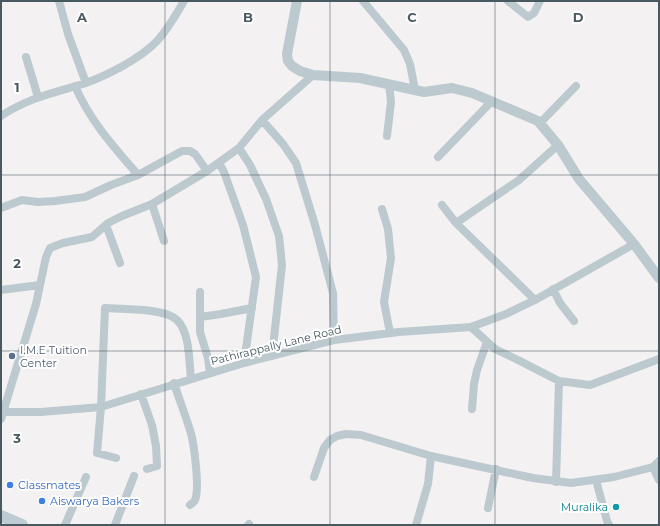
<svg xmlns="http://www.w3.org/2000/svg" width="660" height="526" viewBox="0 0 660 526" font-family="Montserrat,sans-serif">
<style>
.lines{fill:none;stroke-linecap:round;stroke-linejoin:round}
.minor{stroke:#bcc9ce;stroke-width:8}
.tertiary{stroke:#bcc9ce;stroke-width:10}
.secondary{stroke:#bdcbd3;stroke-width:12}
.grid{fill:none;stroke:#48595f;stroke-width:1;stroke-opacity:0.55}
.service-dot{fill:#5c6f8a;stroke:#fff;stroke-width:1.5}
.shop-dot{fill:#3f7fe0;stroke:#fff;stroke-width:1.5}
.culture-dot{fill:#0f9aa8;stroke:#fff;stroke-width:1.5}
.labels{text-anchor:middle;stroke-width:4;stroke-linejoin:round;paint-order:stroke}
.street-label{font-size:11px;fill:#48595f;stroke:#fff}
.service-label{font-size:11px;fill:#4e5e75;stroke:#fff;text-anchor:start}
.shop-label{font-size:11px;fill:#366cbe;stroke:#fff;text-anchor:start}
.culture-label{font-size:11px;fill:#0d838f;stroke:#fff;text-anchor:end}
.grid-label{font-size:13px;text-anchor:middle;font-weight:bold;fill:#48595f;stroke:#fff;stroke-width:4;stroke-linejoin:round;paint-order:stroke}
</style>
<rect width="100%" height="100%" fill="#f3f1f2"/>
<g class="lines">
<!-- minor -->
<path class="minor" d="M59,1L68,34L86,83
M363,1L404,50L410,64L415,90
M508,1L528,17L534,13L540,1
M26,57L38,97
M75,86C90,121 114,147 138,175
M1,116C28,98 53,93 83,84C106,76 140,59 157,41C168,29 176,15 184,1
M262,120L283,144L296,163L315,225L333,293L334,340
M540,123L576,86
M387,136L391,102L389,84
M239,148L250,165L266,199L279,236L282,265L272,356
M438,157L492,101
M219,163L224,172L243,225L256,277L244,363
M152,204L164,241
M442,205L456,223L535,300
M1,208L22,200L38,202L55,201L85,197L111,185L138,175L182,151H190L195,154L207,171
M382,209L388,229L391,258L384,302L390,333
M456,223L519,180L558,145
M106,225L120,263
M553,289L560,303L574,321
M1,290L40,285
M200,292V332L208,358L210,373
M200,317L221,314L252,308
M471,327L495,349L516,359L559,381L590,385L659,359
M174,383C179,399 185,414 190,430C194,442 200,489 195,500C194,503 192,503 190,505
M141,394L152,425L156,446L157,466L147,469
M472,409L474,384L477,370L487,342
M3,412H41L101,407L244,363L334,340L399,332L471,327L506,314L535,300L634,244
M1,419L36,304L46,257L50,248L63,243L92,237L108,223L122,216L152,204L207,171L239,148L262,120L313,75
M116,458L97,453L101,407L105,308C122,309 165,308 177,320C190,332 189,362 191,379
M653,467L659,480
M314,477L324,448L330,440L337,436L346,434L361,435L431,456
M596,480L607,521L609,525
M556,482L559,381
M488,508L496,469
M65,525L86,477
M115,525L134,476
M248,525L249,524
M416,525L428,484L431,456L533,478L571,483L614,477L653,467L659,461"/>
<!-- tertiary -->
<path class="tertiary" d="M297,1L287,54L288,61L292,66L300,71L313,75L360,78L424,92L452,88L472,93L538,121L558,145L579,179L634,244L659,278"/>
<!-- secondary -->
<path class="secondary" d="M1,516L22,525"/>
</g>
<!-- grid -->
<path class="grid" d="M165,1V525M330,1V525M495,1V525M1,175H659M1,351H659"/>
<!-- markers -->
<circle class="service-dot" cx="12" cy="356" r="4"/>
<g class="shop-dot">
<circle cx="10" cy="485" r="4"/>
<circle cx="42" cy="501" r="4"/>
</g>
<circle class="culture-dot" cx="616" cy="507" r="4"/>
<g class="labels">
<!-- street labels -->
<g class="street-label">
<text transform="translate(276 345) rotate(-14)" y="4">Pathirappally Lane Road</text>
</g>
<!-- service labels -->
<g class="service-label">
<text x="20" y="354">I.M.E Tuition<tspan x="20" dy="13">Center</tspan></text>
</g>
<!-- shop labels -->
<g class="shop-label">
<text x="18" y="489">Classmates</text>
<text x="50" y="505">Aiswarya Bakers</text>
</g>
<!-- culture labels -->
<g class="culture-label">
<text x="608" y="511">Muralika</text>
</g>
</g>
<g class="grid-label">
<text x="82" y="22">A</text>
<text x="248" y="22">B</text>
<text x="412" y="22">C</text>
<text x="578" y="22">D</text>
<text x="17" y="92">1</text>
<text x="17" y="268">2</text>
<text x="17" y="443">3</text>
</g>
<!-- border -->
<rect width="660" height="526" fill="none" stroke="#48595f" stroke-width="4"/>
</svg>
